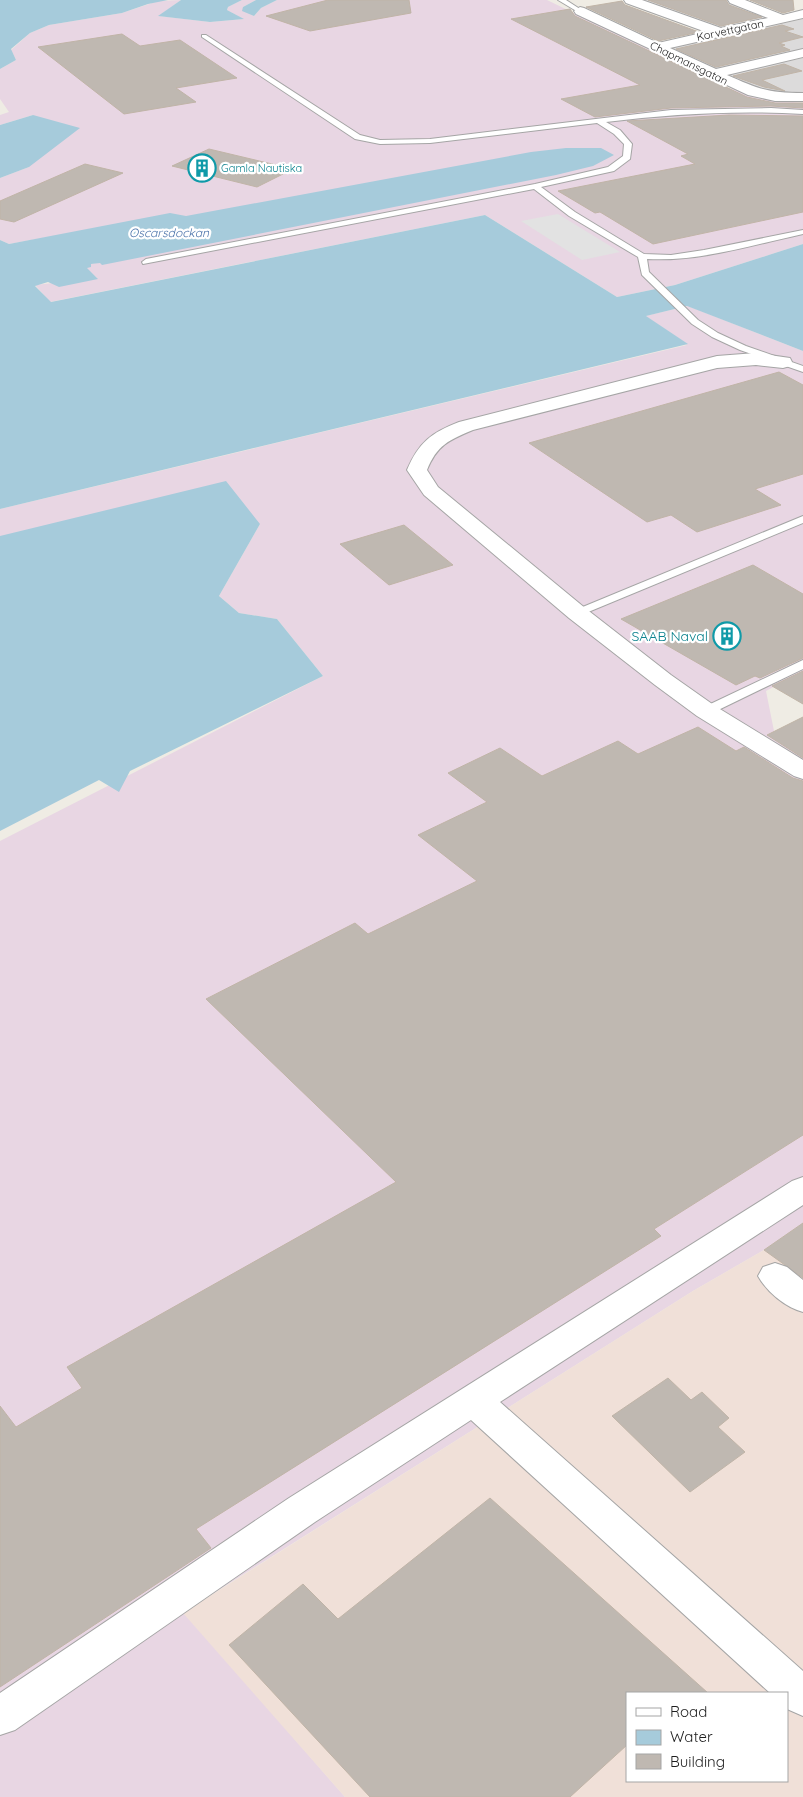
<svg xmlns="http://www.w3.org/2000/svg" width="803" height="1797" viewBox="0 0 803 1797" font-family="Quicksand,sans-serif">
<style>
.residential{fill:#dcdbdb}
.industrial{fill:#e8d6e3}
.military{fill:#f0e0d8;fill-rule:evenodd}
.parking{fill:#e2e2e2}
.water{fill:#a6cbdb}
.building{fill:#bfb8b1;stroke:#c0b4a7}
.lines{fill:none;stroke-linecap:round;stroke-linejoin:round}
.service-casing{stroke:#a5a5a5;stroke-width:2}
.minor-casing{stroke:#a5a5a5;stroke-width:2}
.service{fill:#fff;fill-rule:evenodd}
.minor{fill:#fff;fill-rule:evenodd}
.labels{text-anchor:middle;stroke-width:4.5;stroke-linejoin:round;paint-order:stroke}
.far-street-label{font-size:11px;fill:#1e1e1e;stroke:#fff}
.far-culture-label{font-size:11px;fill:#0d838f;stroke:#fff;text-anchor:start}
.far-water-label{font-size:12px;font-style:italic;fill:#4d74ab;stroke:#fff}
.culture-label{font-size:14px;fill:#0d838f;stroke:#fff;text-anchor:end}
</style>
<rect width="100%" height="100%" fill="#efece4"/>
<!-- residential -->
<path class="residential" d="M644,0H729L774,16L723,28L713,27L640,1Z
M803,19V49L720,68H712L672,50L676,46Z
M803,58V95H790L755,88L725,75Z"/>
<!-- industrial -->
<path class="industrial" d="M181,0L159,16L210,22L243,19L227,10L228,7L242,0H256L243,7V10L254,16L261,8L277,0H547L729,88L763,99L803,103V244L675,285L617,297L485,215L50,302L35,285L97,278L86,268L91,264L100,262L104,227L9,244L0,240V178L29,167L33,115L0,125V115L9,112L0,99V69L16,60L11,50L30,33L49,25L122,13L158,1Z
M688,306L803,351V671L766,691L774,731L803,749V1223L764,1250L693,1291L184,1612L345,1797H0V841L323,676L277,619L239,613L219,596L260,524L0,537V509L687,345L645,316Z"/>
<!-- military -->
<path class="military" d="M803,1223V1797H345L183,1613L693,1291L764,1250ZM627,1693H787V1781H627Z"/>
<!-- parking -->
<path class="parking" d="M558,214L620,252L582,260L521,221Z"/>
<!-- water -->
<path class="water" d="M0,0H168L148,4L122,13L49,25L30,33L11,49L16,60L0,69Z
M181,0H242L228,7L227,10L244,19L210,22L158,16Z
M256,0H277L261,8L254,16L242,11L243,7Z
M33,115L80,128L29,167L0,178V125Z
M566,148H601L614,155L593,166L556,175L102,265L100,263L91,264V267L87,268L98,279L59,287L48,282L35,286L51,302L485,215L617,297L675,285L803,244V351L687,306L646,316L688,344L0,509V240L9,244L170,213L186,216L531,152Z
M226,481L260,524L219,596L239,613L277,619L323,676L130,771L119,792L99,780L0,831V536Z"/>
<!-- building -->
<path class="building" d="M328,0H409L411,13L310,31L266,16Z
M648,0H726L729,5L762,17L721,26Z
M750,0H793L794,10L783,13Z
M622,1L625,5L699,32L658,41L586,7Z
M570,9L575,16L747,97L775,103H803V108L771,106L671,108L595,117L561,99L640,85L511,19Z
M782,25L794,29L785,31L803,37L779,43L785,45L781,46L790,50L716,67L676,49Z
M122,34L140,46L180,40L237,78L176,88L196,102L124,114L38,47Z
M784,64L802,71L762,80L785,91L764,87L733,76Z
M729,115L803,116V212L653,244L600,212L595,213L558,191L695,164L681,156L688,154L627,121Z
M209,149L293,169L257,187L172,166Z
M85,164L123,173L14,222L0,219V201Z
M779,372L803,385V474L755,489L781,505L697,532L671,515L647,522L529,443Z
M404,525L453,565L389,585L340,544Z
M753,565L803,594V658L760,678L755,676L736,685L621,619Z
M803,671V704L772,686Z
M803,717V758L767,735Z
M698,727L736,751L744,747L793,778L803,781V1135L654,1229L661,1236L196,1529L211,1548L0,1687V1406L16,1427L82,1388L67,1367L396,1182L206,999L355,923L368,934L477,881L418,835L487,802L448,773L500,748L542,776L618,741L638,754Z
M803,1223V1278L764,1250Z
M668,1378L691,1400L702,1392L729,1418L718,1427L745,1452L690,1492L612,1416Z
M490,1498L708,1693H627V1745L570,1797H370L229,1645L303,1584L338,1619Z"/>
<g class="lines">
<!-- service casing -->
<g class="service-casing">
<path id="service" d="M558,0H566L583,11L578,12Z
M202,35H206L360,135L380,140L430,139L671,110L771,108L803,110V114C737,110 671,114 606,122L620,130L632,144L630,159L614,171L541,187L575,212L644,254L671,255L704,250L803,230V234C752,245 699,262 647,259L649,272L698,320L718,333L746,346L803,366V372L740,350L712,337L692,324L642,275L638,257L569,216L534,189L143,264L142,262L146,259L535,184L608,167L623,156L624,144L614,134L597,123L430,143L380,144L355,139L202,37Z
M803,516V523L581,615L577,616L571,613L573,611Z
M803,660V669L710,714H702L700,711L702,708Z"/>
</g>
<!-- minor casing -->
<g class="minor-casing">
<path id="minor" d="M624,0H642L721,28L768,18L730,3L728,0H745L783,15L803,10V18L670,48L716,69L803,49V57L727,75C759,89 768,93 803,93V101H775L748,95L576,14L574,11L580,7L584,8L658,43L706,32L626,3Z
M756,353L790,358L792,362L790,366L783,368L756,365L717,368L473,430C449,440 437,445 427,470L438,487L585,608L671,675L715,706L803,760V779L794,776L697,716L655,685L569,618L424,495L407,470C419,442 431,433 459,422L717,356Z
M803,1177V1205L500,1402L803,1671V1716L787,1709V1693H770L471,1420L315,1522L15,1730L0,1735V1693L289,1498L792,1181Z
M775,1263L787,1267L803,1280V1312C785,1307 767,1292 758,1276L763,1267Z"/>
</g>
<!-- service -->
<use href="#service" class="service"/>
<!-- minor -->
<use href="#minor" class="minor"/>
</g>
<!-- icons -->
<defs>
<g id="building-ring" transform="scale(1.4375)"><circle r="9.5" fill="#fff" stroke="#0f9aa8" stroke-width="1.5"/><path d="M-4-6H4V6H1V3H-1V6H-4ZM-2.5-4.3h1.7v1.8h-1.7ZM.8-4.3h1.7v1.8H.8ZM-2.5-1h1.7V.8h-1.7ZM.8-1h1.7V.8H.8Z" fill="#0f9aa8"/></g>
</defs>
<g fill-rule="evenodd">
<use href="#building-ring" x="202" y="168"/>
<use href="#building-ring" x="727" y="636"/>
</g>
<g class="labels">
<!-- far-street labels -->
<g class="far-street-label">
<text transform="translate(730 30) rotate(-12)" y="4">Korvettgatan</text>
<text transform="translate(689 63) rotate(26)" y="4">Chapmansgatan</text>
</g>
<!-- far-culture labels -->
<g class="far-culture-label">
<text x="221" y="172">Gamla Nautiska</text>
</g>
<!-- far-water labels -->
<g class="far-water-label">
<text x="169" y="237">Oscarsdockan</text>
</g>
<!-- culture labels -->
<g class="culture-label">
<text x="708" y="641">SAAB Naval</text>
</g>
</g>
<!-- legend -->
<rect x="626" y="1692" width="162" height="90" fill="#ffffff" stroke="#a5a5a5"/>
<rect x="636" y="1708" width="25" height="8" fill="#ffffff" stroke="#a5a5a5"/>
<text x="670" y="1717" font-size="15" fill="#1e1e1e">Road</text>
<rect x="636" y="1730" width="25" height="15" fill="#a6cbdb" stroke="#a5a5a5"/>
<text x="670" y="1742" font-size="15" fill="#1e1e1e">Water</text>
<rect x="636" y="1754" width="25" height="15" fill="#bfb8b1" stroke="#a5a5a5"/>
<text x="670" y="1767" font-size="15" fill="#1e1e1e">Building</text>
</svg>
